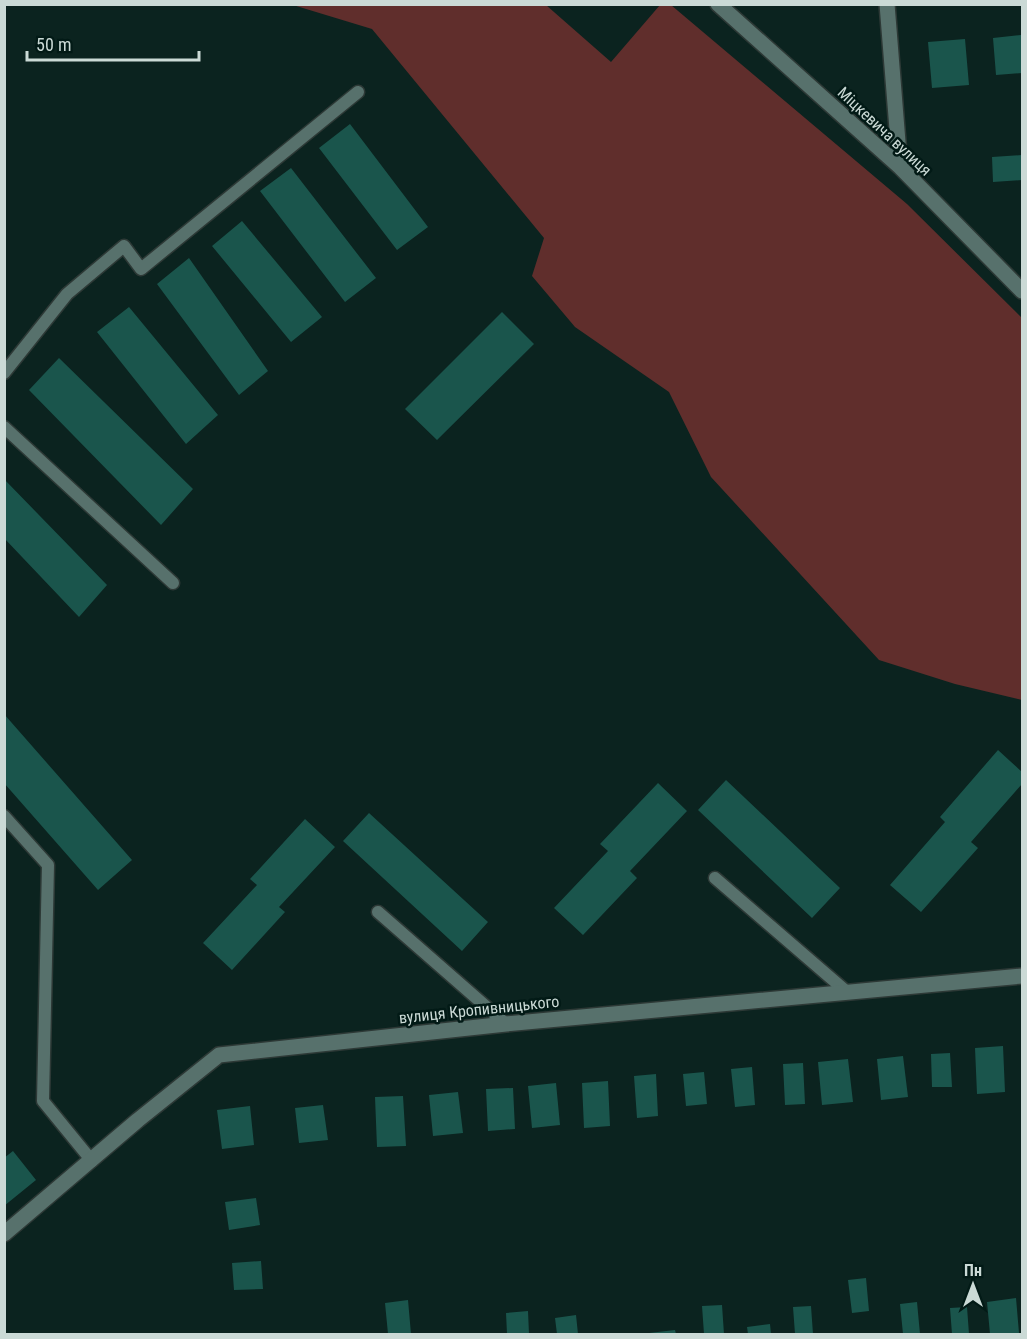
<svg xmlns="http://www.w3.org/2000/svg" width="1027" height="1339" viewBox="0 0 1027 1339" font-family="'Roboto Condensed',sans-serif">
<style>
.green{fill:#602e2c}
.building{fill:#1a554c}
.lines{fill:none;stroke-linecap:round;stroke-linejoin:round}
.service-casing{stroke:#2d3936;stroke-width:15}
.minor-casing{stroke:#2d3936;stroke-width:18}
.service{stroke:#57716c;stroke-width:12}
.minor{stroke:#57716c;stroke-width:15}
.labels{text-anchor:middle;stroke-width:5;stroke-linejoin:round;paint-order:stroke}
.street-label{font-size:16px;fill:#cbdad6;stroke:#021a16}
</style>
<rect width="100%" height="100%" fill="#0b231f"/>
<!-- green -->
<path class="green" d="M293,5H546L611,62L660,5H671L907,204L1022,318V700L955,684L879,660L711,477L669,392L575,327L532,276L544,238L372,29Z"/>
<!-- building -->
<path class="building" d="M1021,35L1022,73L996,75L993,38Z
M965,39L969,85L932,88L928,42Z
M350,124L428,227L397,250L319,148Z
M1022,155V180L993,182L992,157Z
M291,168L376,278L345,302L260,191Z
M242,221L322,317L291,342L212,246Z
M189,258L268,371L239,395L157,284Z
M129,307L218,415L186,444L97,332Z
M502,312L534,344L437,440L405,409Z
M59,358L193,489L161,525L29,390Z
M4,479L107,585L79,617L4,538Z
M4,714L132,860L98,890L4,783Z
M998,750L1022,772V784L971,842L978,848L921,912L890,885L945,822L940,817Z
M726,780L840,888L812,918L698,810Z
M658,783L687,811L630,871L637,878L583,935L554,908L608,851L600,844Z
M369,813L488,922L462,951L343,841Z
M305,819L335,847L279,907L285,912L232,970L203,943L257,885L250,879Z
M1003,1046L1005,1092L977,1094L975,1048Z
M950,1053L952,1087H932L931,1054Z
M903,1056L908,1097L881,1100L877,1059Z
M848,1059L853,1102L822,1105L818,1062Z
M803,1063L805,1104L785,1105L783,1064Z
M752,1067L755,1105L735,1107L731,1069Z
M704,1072L707,1104L686,1106L683,1074Z
M656,1074L658,1116L637,1118L634,1076Z
M608,1081L610,1126L584,1128L582,1083Z
M556,1083L560,1125L532,1128L528,1086Z
M513,1088L515,1129L488,1131L486,1089Z
M458,1092L463,1133L433,1136L429,1095Z
M403,1096L406,1146L377,1147L375,1097Z
M323,1105L328,1140L299,1143L295,1108Z
M250,1106L254,1145L222,1149L217,1110Z
M13,1151L36,1180L4,1206V1158Z
M256,1198L260,1225L229,1230L225,1202Z
M261,1261L263,1289L234,1290L232,1263Z
M866,1278L869,1311L852,1313L848,1280Z
M1016,1298L1019,1333L990,1334L987,1302Z
M408,1300L411,1334H388L385,1303Z
M917,1302L920,1334H903L900,1304Z
M722,1305L724,1334H704L702,1306Z
M811,1306L813,1334H795L793,1307Z
M967,1307L969,1334H952L950,1308Z
M528,1311L529,1334H507L506,1313Z
M576,1315L578,1334H557L555,1318Z
M770,1324L771,1334H748L747,1327Z
M675,1330L676,1334H649V1333Z"/>
<g class="lines">
<!-- service casing -->
<g class="service-casing">
<path id="service" d="M4,373L67,294L124,246L141,269L358,92
M4,427L173,583
M4,816L48,865L43,1101L92,1161
M715,878L847,992
M378,912L506,1024"/>
</g>
<!-- minor casing -->
<g class="minor-casing">
<path id="minor" d="M718,4L900,167L1022,291
M887,4L900,167
M4,1234L138,1120L219,1055L506,1024L1022,976"/>
</g>
<!-- service -->
<use href="#service" class="service"/>
<!-- minor -->
<use href="#minor" class="minor"/>
</g>
<g class="labels">
<!-- street labels -->
<g class="street-label">
<text transform="translate(885 131) rotate(43)" y="6">Міцкевича вулиця</text>
<text transform="translate(479 1009) rotate(-6)" y="6">вулиця Кропивницького</text>
</g>
</g>
<!-- border -->
<rect width="1027" height="1339" fill="none" stroke="#cbdad6" stroke-width="12"/>
<!-- north arrow -->
<g transform="translate(973 1285)" stroke="#021a16" stroke-width="4.5" paint-order="stroke">
<path d="M0-4.5L10 22L0 15L-10 22Z" fill="#cbdad6"/>
<text y="-9" font-size="16" font-weight="bold" text-anchor="middle" fill="#cbdad6">Пн</text>
</g>
<!-- scale -->
<path d="M27 51v9h172v-9" fill="none" stroke="#cbdad6" stroke-width="3"/>
<text x="36" y="51" font-size="18" fill="#cbdad6" stroke="#021a16" stroke-width="4.5" paint-order="stroke">50 m</text>
</svg>
